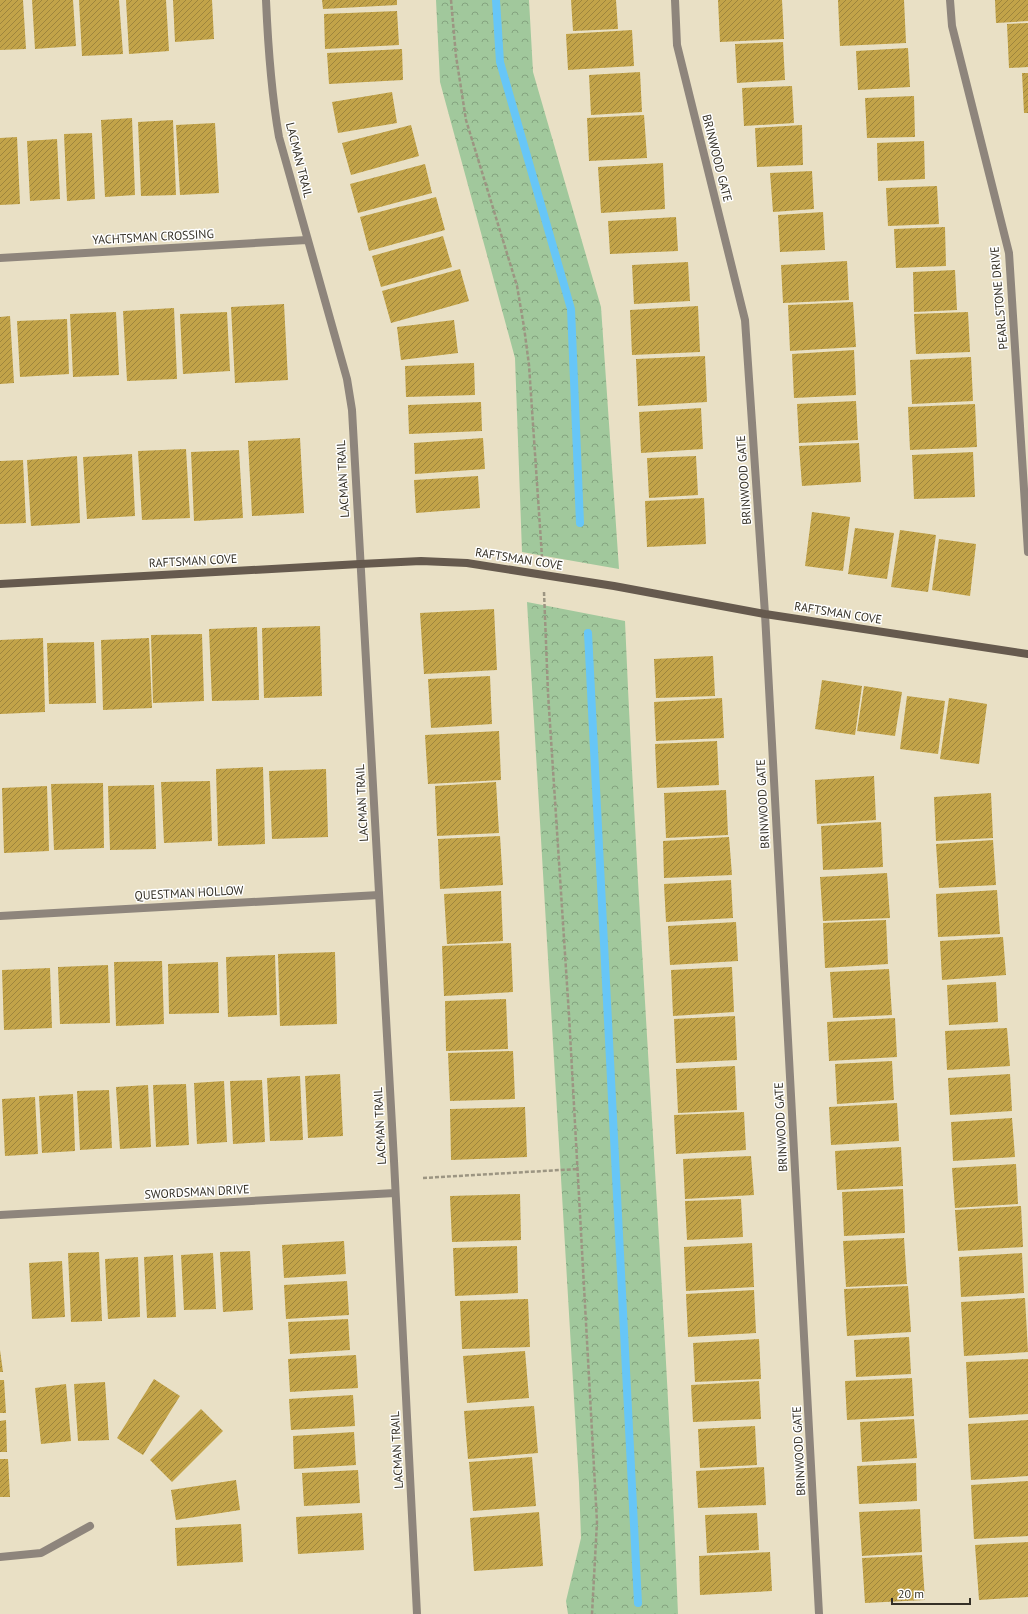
<svg xmlns="http://www.w3.org/2000/svg" width="1028" height="1614" viewBox="0 0 1028 1614" font-family="'PT Sans',sans-serif">
<style>
.forest{fill:url(#forest-crowns)}
.lines{fill:none;stroke-linecap:round;stroke-linejoin:round}
.stream{stroke:#67c6f7;stroke-width:8}
.building{fill:url(#building-hatch)}
.path{stroke:#9c9582;stroke-width:2.5;stroke-dasharray:4 2;stroke-linecap:butt}
.street{stroke:#8e857c;stroke-width:8}
.secondary{stroke:#665a4e;stroke-width:8}
.labels{text-anchor:middle;stroke-width:3;stroke-linejoin:round;paint-order:stroke}
.street-label{font-size:12px;fill:#343026;stroke:#fff}
</style>
<defs>
<pattern id="forest-crowns" width="20" height="18" patternUnits="userSpaceOnUse"><rect width="20" height="18" fill="#a1c89c"/><path d="M2 6a3 3 0 1 1 6 0M12 15a3 3 0 1 1 6 0" fill="none" stroke="#84a37f"/></pattern>
<pattern id="building-hatch" width="6" height="6" patternUnits="userSpaceOnUse"><rect width="6" height="6" fill="#c2a349"/><path d="M-1 1l2-2M0 6l6-6M5 7l2-2" fill="none" stroke="#9e853d"/></pattern>
</defs>
<rect width="100%" height="100%" fill="#e9e0c5"/>
<!-- forest -->
<path class="forest" d="M436,0H529L533,72L601,307L619,569L522,552L515,358L440,82Z
M527,602L625,621C639,952 665,1283 678,1614H568L566,1601L581,1538L579,1483Z"/>
<g class="lines">
<!-- stream -->
<path class="stream" d="M496,0L500,62L571,309L580,523
M588,633L638,1603"/>
</g>
<!-- building -->
<path class="building" d="M0,0H23L26,49L0,50Z
M32,0H73L76,46L35,49Z
M79,0H119L123,54L82,56Z
M126,0H166L169,51L129,54Z
M173,0H212L214,39L175,42Z
M322,0H397V5L323,9Z
M571,0H616L618,29L573,31Z
M718,0H782L784,39L720,42Z
M838,0H904L906,43L840,46Z
M995,0H1028V21L996,23Z
M397,11L399,45L325,49L324,14Z
M1028,23V67L1009,68L1007,24Z
M632,30L634,66L568,70L566,34Z
M783,42L785,80L737,83L735,44Z
M908,48L910,87L858,90L856,51Z
M402,49L403,80L329,84L327,53Z
M640,72L642,112L591,115L589,75Z
M1022,73H1028V113H1024Z
M792,86L794,123L744,126L742,88Z
M392,92L397,123L338,133L332,102Z
M914,96L915,137L867,138L865,98Z
M644,115L647,158L589,161L587,118Z
M132,118L135,195L105,197L101,120Z
M173,120L176,195L141,196L138,122Z
M215,123L219,193L180,195L176,125Z
M411,125L419,156L351,175L342,143Z
M802,125L803,165L757,167L755,128Z
M92,133L95,199L67,201L64,134Z
M17,137L20,204L0,205V138Z
M57,139L60,199L30,201L27,141Z
M924,141L925,179L878,181L877,143Z
M663,163L665,209L601,213L598,167Z
M425,164L432,193L358,213L350,184Z
M812,171L814,209L773,212L770,173Z
M937,186L939,224L888,226L886,188Z
M436,197L445,230L369,251L360,217Z
M823,212L825,250L780,252L778,215Z
M676,217L678,251L610,254L608,221Z
M945,227L946,266L896,268L894,229Z
M443,236L452,267L381,287L372,256Z
M847,261L849,300L783,303L781,265Z
M688,262L690,301L634,304L632,265Z
M460,269L469,301L391,323L382,291Z
M955,270L957,310L914,312L913,272Z
M853,302L856,347L790,351L788,305Z
M284,304L288,380L235,383L231,307Z
M698,306L700,352L632,355L630,310Z
M174,308L177,379L127,381L123,311Z
M116,312L119,375L73,377L70,314Z
M227,312L230,371L183,374L180,314Z
M968,312L970,352L916,354L914,314Z
M10,316L14,383L0,384V317Z
M67,319L69,374L20,377L17,321Z
M454,320L458,353L401,360L397,327Z
M854,350L856,395L794,398L792,354Z
M705,356L707,402L638,406L636,359Z
M971,357L973,401L912,404L910,360Z
M474,363L475,395L406,397L405,366Z
M856,401L858,440L799,443L797,404Z
M481,402L482,431L409,434L408,405Z
M975,404L977,447L910,450L908,407Z
M701,408L703,449L641,453L639,412Z
M300,438L304,513L252,516L248,441Z
M483,438L485,469L415,474L414,443Z
M859,443L861,482L802,486L799,446Z
M186,449L190,518L142,520L138,451Z
M239,450L243,518L194,521L191,452Z
M973,452L975,497L914,499L912,455Z
M132,454L135,516L87,519L83,457Z
M77,456L80,523L31,526L27,460Z
M696,456L698,495L649,498L647,458Z
M23,460L26,523L0,524V461Z
M478,476L480,508L416,513L414,480Z
M704,498L706,544L647,547L645,501Z
M812,512L850,517L843,571L805,566Z
M855,528L894,533L887,579L848,574Z
M900,530L936,535L928,592L891,587Z
M939,539L976,544L970,596L932,590Z
M494,609L497,670L424,674L420,613Z
M320,626L322,696L264,698L262,628Z
M257,627L259,700L212,701L209,629Z
M202,634L204,701L153,703L151,635Z
M43,638L45,712L0,714V640Z
M149,638L152,708L103,710L101,640Z
M94,642L96,703L49,704L47,643Z
M713,656L715,696L656,698L654,659Z
M490,676L492,724L431,728L428,679Z
M822,680L862,686L855,735L815,729Z
M864,686L902,692L895,736L857,731Z
M907,696L945,701L938,754L900,749Z
M722,698L724,738L656,741L654,702Z
M949,698L987,704L979,764L940,759Z
M499,731L501,780L428,784L425,735Z
M717,741L719,785L657,788L655,744Z
M263,767L265,844L218,846L216,769Z
M326,769L328,837L272,839L269,771Z
M874,776L876,820L817,824L815,780Z
M210,781L212,841L164,843L161,782Z
M496,782L499,833L437,836L435,786Z
M103,783L104,848L54,850L51,784Z
M154,785L156,849L110,850L108,786Z
M47,786L49,851L4,853L2,788Z
M726,790L728,835L666,838L664,793Z
M991,793L993,838L936,841L934,797Z
M881,822L883,867L823,870L821,826Z
M500,836L503,885L440,889L438,839Z
M729,837L732,875L664,878L663,841Z
M993,840L996,885L939,888L936,844Z
M887,873L890,918L823,921L820,877Z
M731,880L733,918L666,922L664,884Z
M997,890L1000,934L938,937L936,894Z
M501,891L503,941L447,944L444,894Z
M886,920L888,964L825,968L823,923Z
M736,922L738,961L670,965L668,926Z
M1003,937L1006,975L942,980L940,941Z
M511,943L513,992L444,996L442,946Z
M335,952L337,1024L280,1026L278,954Z
M275,955L277,1015L228,1017L226,957Z
M162,961L164,1024L116,1026L114,962Z
M218,962L219,1013L169,1014L168,964Z
M108,965L110,1023L60,1024L58,967Z
M732,967L734,1012L673,1016L671,970Z
M50,968L52,1028L4,1030L2,970Z
M889,969L892,1015L833,1018L830,972Z
M996,982L998,1022L949,1025L947,985Z
M506,999L508,1049L446,1051L445,1001Z
M735,1016L737,1060L676,1063L674,1019Z
M895,1018L897,1057L829,1061L827,1022Z
M1007,1028L1010,1066L947,1070L945,1031Z
M513,1051L515,1099L450,1101L448,1053Z
M892,1061L894,1100L837,1104L835,1064Z
M735,1066L737,1110L678,1113L676,1069Z
M340,1074L343,1136L308,1138L305,1076Z
M1010,1074L1012,1111L950,1115L948,1078Z
M300,1076L303,1140L270,1141L267,1078Z
M262,1080L265,1142L233,1144L230,1081Z
M224,1081L227,1142L197,1144L194,1083Z
M186,1084L189,1145L156,1147L153,1085Z
M148,1085L151,1147L120,1149L116,1087Z
M109,1090L112,1148L80,1150L77,1091Z
M73,1094L75,1151L42,1153L39,1096Z
M35,1097L38,1154L5,1156L2,1099Z
M897,1103L899,1141L831,1145L829,1107Z
M525,1107L527,1157L451,1160L450,1109Z
M744,1112L746,1150L676,1154L674,1115Z
M1012,1118L1015,1157L953,1161L951,1122Z
M901,1147L903,1186L837,1190L835,1151Z
M751,1156L754,1195L685,1199L683,1159Z
M1016,1164L1018,1204L955,1208L952,1168Z
M903,1189L905,1233L844,1236L842,1192Z
M520,1194L521,1240L452,1242L450,1196Z
M741,1199L743,1237L687,1240L685,1201Z
M1021,1206L1023,1247L958,1251L955,1210Z
M904,1238L907,1284L846,1287L843,1241Z
M344,1241L346,1274L284,1278L282,1245Z
M752,1243L754,1287L686,1291L684,1247Z
M517,1246L518,1293L455,1296L453,1248Z
M250,1251L253,1310L223,1312L220,1252Z
M99,1252L102,1321L71,1322L68,1253Z
M213,1253L216,1309L184,1310L181,1255Z
M1022,1253L1024,1293L961,1297L959,1257Z
M173,1255L176,1317L147,1318L144,1257Z
M138,1257L140,1317L108,1319L105,1259Z
M62,1261L65,1317L32,1319L29,1263Z
M347,1281L349,1315L286,1319L284,1285Z
M908,1286L911,1332L847,1336L844,1289Z
M754,1290L756,1333L688,1337L686,1294Z
M1025,1298L1028,1352L964,1356L961,1302Z
M528,1299L530,1347L462,1349L460,1301Z
M348,1319L350,1350L290,1354L288,1322Z
M909,1337L911,1374L856,1377L854,1340Z
M759,1339L761,1379L695,1382L693,1343Z
M0,1350L3,1372H0Z
M525,1351L529,1398L467,1403L463,1356Z
M356,1355L358,1388L290,1392L288,1359Z
M1028,1359V1414L969,1418L966,1362Z
M912,1378L914,1416L847,1420L845,1381Z
M154,1379L180,1396L143,1455L117,1438Z
M0,1380H4L6,1413H0Z
M759,1381L761,1419L693,1422L691,1385Z
M105,1382L109,1440L78,1441L74,1384Z
M66,1384L71,1441L41,1444L35,1388Z
M353,1395L355,1426L291,1430L289,1399Z
M534,1406L538,1453L468,1459L464,1411Z
M201,1409L223,1431L172,1482L150,1460Z
M914,1419L917,1458L862,1462L860,1422Z
M6,1420L7,1452H0V1421Z
M1028,1420V1476L971,1480L968,1424Z
M755,1426L757,1465L700,1468L698,1429Z
M354,1432L356,1465L294,1469L293,1436Z
M532,1457L536,1506L473,1511L469,1462Z
M0,1459H8L10,1497H0Z
M916,1463L917,1501L859,1504L857,1466Z
M764,1467L766,1505L698,1508L696,1471Z
M358,1470L360,1503L304,1506L302,1473Z
M236,1480L240,1510L176,1520L171,1490Z
M1028,1481V1536L974,1539L971,1485Z
M920,1509L922,1552L862,1556L859,1512Z
M539,1512L543,1566L474,1571L470,1518Z
M362,1513L364,1550L298,1554L296,1517Z
M757,1513L759,1550L707,1553L705,1515Z
M241,1524L243,1562L177,1566L175,1528Z
M1028,1542V1597L979,1600L975,1545Z
M770,1552L772,1591L700,1595L699,1556Z
M922,1555L925,1600L865,1603L862,1558Z"/>
<g class="lines">
<!-- path -->
<path class="path" d="M451,0L456,56L466,120L517,286L524,327L529,365L542,557
M544,592L548,693L569,1015L597,1522L592,1614
M423,1178L578,1169"/>
<!-- street -->
<path class="street" d="M266,0C268,46 271,91 279,137L347,379L352,410L394,1161L417,1614
M675,0L677,45L745,320L765,614L819,1614
M950,0L952,26L1009,253L1028,552
M0,258L307,240
M0,916L379,895
M0,1215L395,1193
M0,1557L41,1553L90,1526"/>
<!-- secondary -->
<path class="secondary" d="M0,584L360,564L421,561L467,563L614,586L765,614L1028,654"/>
</g>
<g class="labels">
<!-- street labels -->
<g class="street-label">
<text transform="translate(717 158) rotate(76)" y="4">BRINWOOD GATE</text>
<text transform="translate(299 160) rotate(76)" y="4">LACMAN TRAIL</text>
<text transform="translate(153 237) rotate(-3)" y="4">YACHTSMAN CROSSING</text>
<text transform="translate(999 298) rotate(-95)" y="4">PEARLSTONE DRIVE</text>
<text transform="translate(343 479) rotate(-93)" y="4">LACMAN TRAIL</text>
<text transform="translate(744 480) rotate(-94)" y="4">BRINWOOD GATE</text>
<text transform="translate(519 559) rotate(9)" y="4">RAFTSMAN COVE</text>
<text transform="translate(193 561) rotate(-3)" y="4">RAFTSMAN COVE</text>
<text transform="translate(838 613) rotate(9)" y="4">RAFTSMAN COVE</text>
<text transform="translate(362 803) rotate(-93)" y="4">LACMAN TRAIL</text>
<text transform="translate(763 804) rotate(-93)" y="4">BRINWOOD GATE</text>
<text transform="translate(189 893) rotate(-3)" y="4">QUESTMAN HOLLOW</text>
<text transform="translate(380 1126) rotate(-93)" y="4">LACMAN TRAIL</text>
<text transform="translate(781 1127) rotate(-93)" y="4">BRINWOOD GATE</text>
<text transform="translate(197 1192) rotate(-3)" y="4">SWORDSMAN DRIVE</text>
<text transform="translate(397 1450) rotate(-93)" y="4">LACMAN TRAIL</text>
<text transform="translate(799 1451) rotate(-93)" y="4">BRINWOOD GATE</text>
</g>
</g>
<!-- scale -->
<path d="M892 1598v6h78v-6" fill="none" stroke="#343026" stroke-width="2"/>
<text x="898" y="1598" font-size="12" fill="#343026" stroke="#ffffff" stroke-width="3" paint-order="stroke">20 m</text>
</svg>
